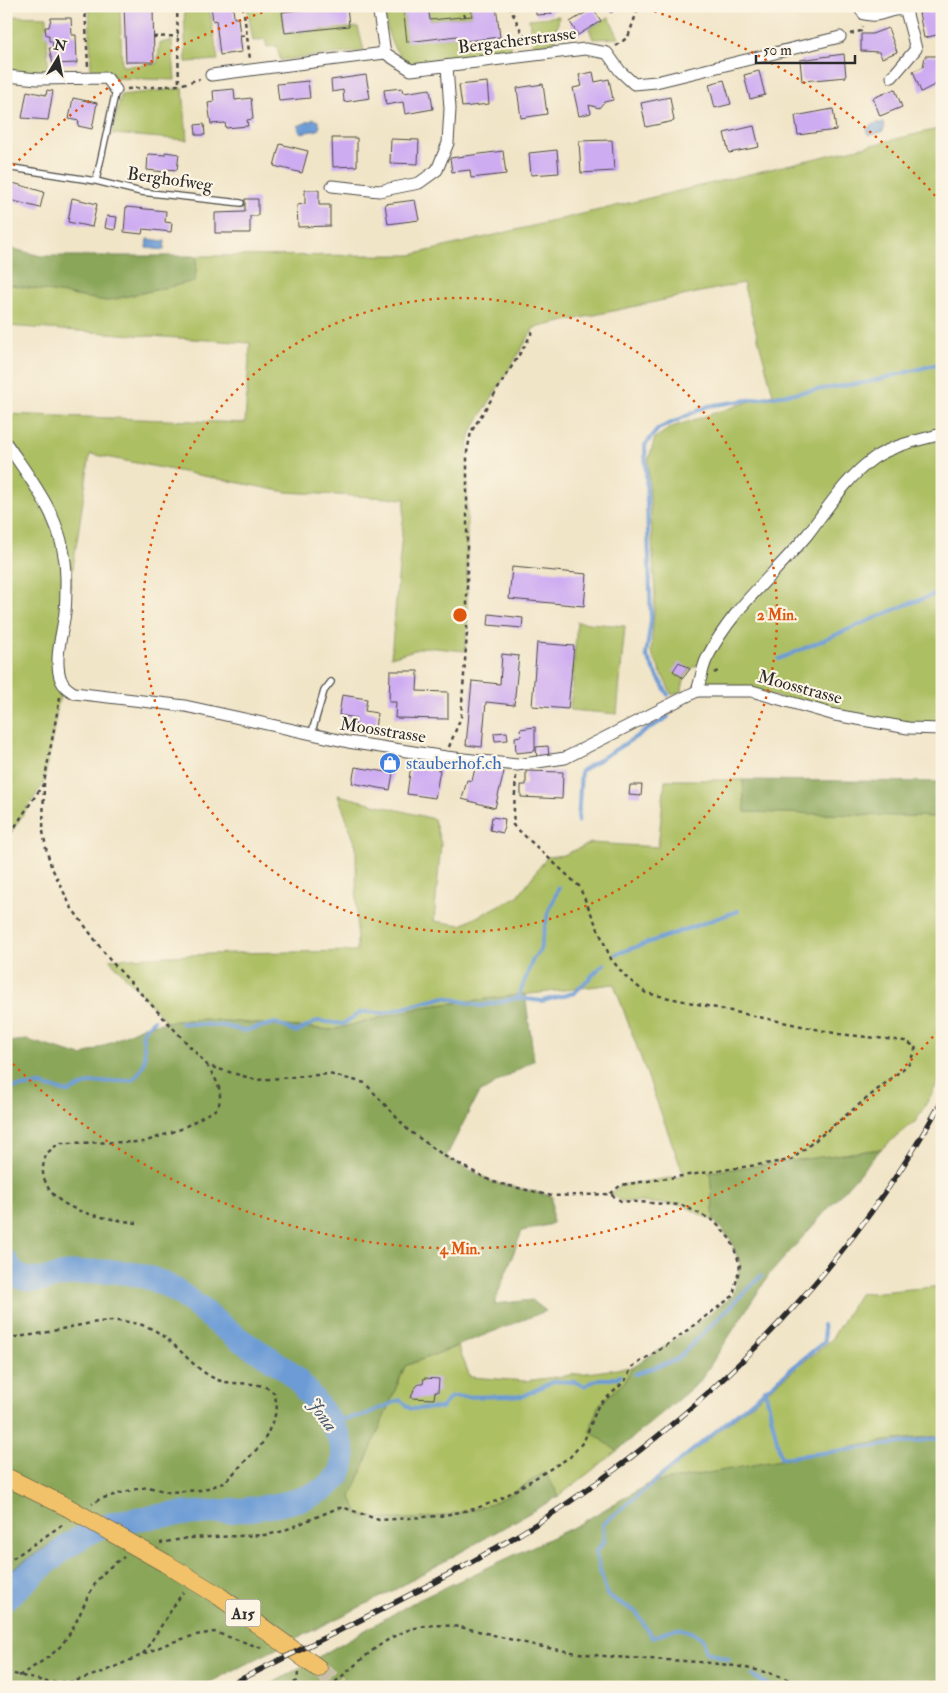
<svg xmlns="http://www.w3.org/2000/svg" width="948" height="1693" viewBox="0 0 948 1693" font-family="'IM FELL Double Pica',serif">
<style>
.green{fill:#adbf63;stroke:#6c7547}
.forest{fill:#8aa659;stroke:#5a6842}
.water{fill:#6c9bd5;stroke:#4c6380}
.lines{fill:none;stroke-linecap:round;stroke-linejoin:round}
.stream{stroke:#6c9bd5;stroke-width:4}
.river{stroke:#6c9bd5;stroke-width:24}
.building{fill:#ceacf2}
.trunk-tunnel{stroke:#c9c0a9;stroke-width:18;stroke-dasharray:18 9;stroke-linecap:butt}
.service-casing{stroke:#494743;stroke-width:8}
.minor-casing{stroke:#494743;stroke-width:13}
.trunk-casing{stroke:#494743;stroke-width:19}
.path{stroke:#494743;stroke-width:2.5;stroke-dasharray:4 4;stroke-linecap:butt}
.service{stroke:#fff;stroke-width:5.5}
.minor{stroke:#fff;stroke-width:11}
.trunk{stroke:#f2c26a;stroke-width:18}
.rail-casing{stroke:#2b2b2b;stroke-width:5.5}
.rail{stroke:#fcf5e5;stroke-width:4;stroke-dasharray:11;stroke-linecap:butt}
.trunk-bridge-casing{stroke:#494743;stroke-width:19;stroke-linecap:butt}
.trunk-bridge{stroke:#f2c26a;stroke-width:18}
.ring{fill:none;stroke:#df570e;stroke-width:2.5;stroke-dasharray:2.5 5}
.labels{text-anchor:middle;stroke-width:4.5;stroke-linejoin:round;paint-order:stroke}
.shield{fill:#fcf5e5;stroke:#6a6863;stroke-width:1}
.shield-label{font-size:16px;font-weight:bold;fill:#2b2b2b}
.street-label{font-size:18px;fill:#2b2b2b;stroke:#fcf5e5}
.shop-label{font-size:18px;fill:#366cbe;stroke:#fcf5e5;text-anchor:start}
.water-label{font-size:19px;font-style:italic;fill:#45586f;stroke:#fcf5e5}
.centre{fill:#df570e;stroke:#fcf5e5;stroke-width:2.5}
.ring-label{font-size:15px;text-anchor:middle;font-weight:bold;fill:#df570e;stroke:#fcf5e5;stroke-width:4.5;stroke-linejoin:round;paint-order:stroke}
</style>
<rect width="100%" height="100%" fill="#fcf5e5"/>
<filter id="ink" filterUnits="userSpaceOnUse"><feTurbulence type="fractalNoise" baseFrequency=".02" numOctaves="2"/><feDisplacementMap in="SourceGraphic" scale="10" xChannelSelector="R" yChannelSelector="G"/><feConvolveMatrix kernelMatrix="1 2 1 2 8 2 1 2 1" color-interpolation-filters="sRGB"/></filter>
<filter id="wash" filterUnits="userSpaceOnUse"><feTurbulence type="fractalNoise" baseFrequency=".0096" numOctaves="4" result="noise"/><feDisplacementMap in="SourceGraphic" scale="20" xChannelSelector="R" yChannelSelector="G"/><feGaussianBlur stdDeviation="1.12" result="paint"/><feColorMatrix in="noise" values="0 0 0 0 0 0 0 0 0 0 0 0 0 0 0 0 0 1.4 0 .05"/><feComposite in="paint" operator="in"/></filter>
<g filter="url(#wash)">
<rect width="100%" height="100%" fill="#f1e5c8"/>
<!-- green -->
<path class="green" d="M89,6H120L122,66L157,64L160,43L172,41L175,80L115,78L110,72L91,70Z
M184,6H209L218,60L186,62Z
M247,6H282L285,33L358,27L364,51L280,60L277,46L267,47L265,39L253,41Z
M384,6H403L408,41L457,36L458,42L508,37L511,51L410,63C388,49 387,30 384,6Z
M429,6H471L472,16L430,20Z
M6,16L47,17L48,72H6Z
M559,16L555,42L533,46L529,19Z
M609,17L619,38L593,39L589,28Z
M183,88L187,140L112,134L121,95Z
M942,128V729L908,728L752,691H697L705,661C690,668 684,673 682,691L672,695L651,652L655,595L648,461L655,438L672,427L773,394L743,283L534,328L471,432L467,452V633L465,651L425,647L391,657L405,499L286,492L90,454L60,654L65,688L59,699L44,783L6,840V414L245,423L250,343L6,326V284L106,301L195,281L197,256L411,255Z
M577,622L625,626L617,714L570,710Z
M665,780H743L745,812L942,817V1076L916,1121L881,1149L710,1172L714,1221L682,1205L621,1201L610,1194L621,1185L684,1176L614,984L423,1007L332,1030L202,1019L167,1022L109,959L232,953L357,951L356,846L338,795L434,819L441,844L434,921L461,925L518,896L547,857L564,855L591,843L658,847Z
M942,1286V1436L886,1441L648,1484L684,1459L831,1340L859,1294Z
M458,1346L470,1377L525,1381L632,1367L625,1381L590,1430L617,1451L559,1496L545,1472C530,1481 515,1493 499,1500C466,1516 392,1526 358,1514L351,1497L405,1366Z"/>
<!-- forest -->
<path class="forest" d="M6,247L41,256H197L195,281L106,301L6,284Z
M743,780L942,782V817L745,812Z
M525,994L534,1060L478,1094L446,1157L493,1182L552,1196V1224L522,1231L494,1304L532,1300L546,1311L405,1366L351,1497L358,1514C392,1526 466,1516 499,1500C515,1493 530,1481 545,1472L559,1496L396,1589L200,1687H6V1606L80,1537L52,1543L6,1573V1042L27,1040L82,1056L144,1026L167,1022L202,1019L332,1030L423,1007Z
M881,1149L769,1275L700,1381L617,1451L590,1431L598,1406L625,1381L632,1367L670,1343L733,1296L740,1265L731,1240L714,1221L710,1172Z
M942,1436V1687H266L414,1602L576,1526L648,1484L886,1441Z"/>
<!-- water -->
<path class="water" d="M314,119L318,121L320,126L318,130L301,133L299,131L298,126Z
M877,123H884L885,127L882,132L870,135L867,133L868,127Z
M147,239L165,241L164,250L146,248Z
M64,1537H81L6,1606V1573Z"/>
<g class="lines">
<!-- stream -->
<path class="stream" d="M779,659L908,604L942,592
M668,695L646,655L651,620L645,445L658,429L708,406L869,382L942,363
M578,822L581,771L668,717
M616,954L738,911
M518,998L542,1001L574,993L604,964
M181,1023L225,1026L243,1031L276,1023L296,1032L318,1021L343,1024L361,1012L384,1013L445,997L481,1006L518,998L533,959L540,950L548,913L559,887
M6,1085L9,1088L40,1085L68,1092L90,1083L133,1080C149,1063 145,1055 142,1032L154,1020
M635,1374L676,1360L761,1276
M765,1389L781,1458L942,1438
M330,1422L364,1415L400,1400L411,1409L441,1408L451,1397L523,1396L554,1381L575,1382L584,1386L599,1379H611L620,1376
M729,1659L706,1652L703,1639C682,1625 675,1626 653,1638L636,1612L607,1595L595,1552L604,1542L603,1524L825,1341L823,1325
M752,1675L771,1687"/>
<!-- river -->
<path class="river" d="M6,1261C23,1293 48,1276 75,1273C92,1271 111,1271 128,1273C177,1280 197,1310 235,1336C252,1349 273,1358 289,1372C305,1386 316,1403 328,1419C397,1515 220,1510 169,1515C150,1517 130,1519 112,1524C71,1535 39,1571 6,1598"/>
</g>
<g id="blocks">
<!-- building -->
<path class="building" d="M124,6H153L154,62H126Z
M211,6H233L234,18H238L242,52L220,55L216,20L213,21Z
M334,6H347L349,26L285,33L282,12Z
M403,6H428L430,20L472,16L471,6H496L500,37L458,42L457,36L407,42Z
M536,6H558V10L551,11L552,14L536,15Z
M606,6H620L611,13Z
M593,8L601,21L578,35L570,22Z
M935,9L941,34L924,38L919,13Z
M51,18H71L72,35H76L77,63L53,64L49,48H53L52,41H49V35H46L45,27H49Z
M888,28L897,52L882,58L879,52L861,51V34H872Z
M844,54L846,77L802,81L800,60Z
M925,56H942V81L921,92L913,71L923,67Z
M759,71L765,95L750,99L744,75Z
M593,72L595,82L609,79L613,100L604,102L599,108L589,105L591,113L579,116L573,88L582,86L579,75Z
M366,75L370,98L344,102L343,90L332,92L331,80Z
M724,80L731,104L715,108L709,84Z
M308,81L310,98L279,101L277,84Z
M487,82L489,104L462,107L459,85Z
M543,84L547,114L521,118L517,88Z
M402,88L403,93L430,89L433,109L405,114L403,102L386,105L384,90Z
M234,89L235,100L251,98L253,119L247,120L248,126L226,128L225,123L211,124L208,103L214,102L213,91Z
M895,89L902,107L880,116L873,98Z
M47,90L53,91L48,120L22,118L27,91L46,95Z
M670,97L674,121L646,127L641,103Z
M73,98L97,103L92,129L78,126L79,121L69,119Z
M833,109L836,130L798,135L795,116Z
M204,124L205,135H196L195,125Z
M754,126L759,147L729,153L724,133Z
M332,138H357V166L333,167Z
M391,139L419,140L418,164L390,163Z
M612,140L614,171L581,173L579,141Z
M280,144L308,151L302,173L274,166Z
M557,150L559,173L531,175L529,153Z
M503,151L506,174L471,178L470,170L452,172L450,158Z
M165,152L179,154L177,170L165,169V172L147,170L148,154L165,155Z
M6,181L44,192L40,208L6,199Z
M305,190H319V205H330V226L298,227L297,205L305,204Z
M72,198L97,204L92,227L68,222Z
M245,199H258V216H250V233H215V213L245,212Z
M415,200L419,220L388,224L385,204Z
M126,207L166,211L165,222L172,223L171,232L143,229L142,234L124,232Z
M107,216L117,217L115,230L105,228Z
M512,567L587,574L584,606L509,599Z
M489,614L523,618L522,628L488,625Z
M537,643L574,646L568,709L532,706Z
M502,654L519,656L514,705L486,702L482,747L466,745L472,681L500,684Z
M679,662L690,669L683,678L673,671Z
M390,671H418L417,691L448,692V719L395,718L396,702H389Z
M342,695L367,699L365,711L377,713L375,729L355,726L356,718L339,715Z
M535,727V751L516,753L515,737L521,736L520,729Z
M507,732L508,740L495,741L494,733Z
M548,746L549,758L537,759L536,747Z
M417,760L436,763L435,769L440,770L435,798L407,794L411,765L417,766Z
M476,764L504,772L495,808L462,799L467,780L472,781Z
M355,767L393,773L390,790L352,783Z
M526,771L563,772L562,799L521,797V785H526Z
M630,785H642L641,796L629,795Z
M492,817L505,819L503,833L490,830Z
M424,1378L439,1379L438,1392H435L434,1399L411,1398L414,1389L419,1384H423Z"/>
</g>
</g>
<g filter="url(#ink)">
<use href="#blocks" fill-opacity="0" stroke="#494743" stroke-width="1"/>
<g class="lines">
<!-- trunk-tunnel -->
<path class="trunk-tunnel" d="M318,1668L341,1687"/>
<!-- service casing -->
<g class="service-casing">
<path id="service" d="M6,167L96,181L116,90
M96,181L141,192L241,203
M311,735L324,691L331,682"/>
</g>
<!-- minor casing -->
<g class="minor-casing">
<path id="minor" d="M378,6L385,53L411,70L585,49L607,53L620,71L634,84L656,82L840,37
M858,6L864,14C885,19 887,6 906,11L916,49L892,77
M211,75L385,53
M6,76L38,79L107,78L116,90
M332,186L379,191L419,183L437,170L448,143L450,109L447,66
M6,443C36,487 67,524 66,581C66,591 66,601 65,612C63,632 53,660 61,680C64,687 68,689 74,693L185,706L348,742L446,757L517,765L565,758L697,691H752L835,715L908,728L942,729
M697,691C701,680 702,668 707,658C731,609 773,576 807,535C827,509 847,477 874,458C893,445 920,440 942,434"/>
</g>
<!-- trunk casing -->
<g class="trunk-casing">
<path id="trunk" d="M6,1477L67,1507
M165,1563L219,1596L318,1668"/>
</g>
<!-- path -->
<path class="path" d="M85,6L88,67
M177,6L179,85
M243,6L250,59
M463,6L465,17
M509,6L528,45
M850,34L861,31L862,26
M240,36L247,35
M153,37L178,36
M616,46L628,37L639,6
M127,89L179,85L200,79
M714,673L720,670
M449,747L461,717L467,633V452L471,432L527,342L534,328
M516,776L513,825L579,886L611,959L626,977L646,993L839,1034L905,1041L916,1047L909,1064L791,1160L621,1185L610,1194
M44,783L43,831L46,848L51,866L71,907L109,959L208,1066L257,1080L329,1074L365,1083L408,1130L446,1157L493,1182L552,1196L610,1194L621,1201L682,1205L714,1221L731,1240L740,1265L733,1296L670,1343L632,1367L625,1381L598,1406L584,1441L570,1457L499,1500L474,1509L440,1516L379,1520L345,1508H338L280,1532L265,1535L188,1538L160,1543
M6,840L44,783L60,697
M137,1223C106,1218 49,1213 43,1173C42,1167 45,1159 46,1154L59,1143L144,1142L181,1129L218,1108C223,1091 218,1082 208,1067
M6,1337C54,1338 106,1307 152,1329C178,1342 191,1369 218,1380C236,1387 261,1378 275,1394L277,1410L267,1435L261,1445L224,1483L201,1490L168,1492L148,1487L132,1490L100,1499L92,1504
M6,1563L65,1523
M143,1654L183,1592
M6,1672L47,1682H72L103,1672L169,1643L196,1635L214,1632L262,1648
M19,1676C34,1666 52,1657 63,1643C88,1610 84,1581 124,1557
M287,1687L297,1681L298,1673
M329,1687C356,1666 385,1633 420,1627C450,1621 480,1632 509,1639C532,1645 556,1650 579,1653C651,1664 741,1654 806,1687"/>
<!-- service -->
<use href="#service" class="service"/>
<!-- minor -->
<use href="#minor" class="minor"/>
<!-- trunk -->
<use href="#trunk" class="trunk"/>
<!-- rail casing -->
<g class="rail-casing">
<path id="rail" d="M226,1687C329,1634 437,1586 536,1524C702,1418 846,1274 942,1101"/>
</g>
<!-- rail -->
<use href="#rail" class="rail"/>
<!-- trunk-bridge casing -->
<g class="trunk-bridge-casing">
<path id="trunk-bridge" d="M67,1507L165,1563"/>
</g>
<!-- trunk-bridge -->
<use href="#trunk-bridge" class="trunk-bridge"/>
</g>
</g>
<!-- distance rings -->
<g class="ring">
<circle cx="460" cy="615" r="317"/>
<path d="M938 1031A634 634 0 0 1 8 1059M8 171A634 634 0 0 1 280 7M640 7A634 634 0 0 1 938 199"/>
</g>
<!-- icons -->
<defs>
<g id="shop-disc" transform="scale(1.125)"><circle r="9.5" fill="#3f7fe0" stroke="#fcf5e5"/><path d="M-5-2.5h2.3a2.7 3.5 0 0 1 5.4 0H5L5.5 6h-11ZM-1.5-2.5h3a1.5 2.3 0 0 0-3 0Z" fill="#fff"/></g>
</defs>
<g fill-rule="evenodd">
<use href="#shop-disc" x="390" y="763"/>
</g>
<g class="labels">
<!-- shield labels -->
<rect class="shield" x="225.5" y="1599.5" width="35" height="27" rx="4"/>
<g class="shield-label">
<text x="243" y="1619">A15</text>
</g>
<!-- street labels -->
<g class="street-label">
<text transform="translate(517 40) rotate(-7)" y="6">Bergacherstrasse</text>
<text transform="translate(170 179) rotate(8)" y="6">Berghofweg</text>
<text transform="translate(800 687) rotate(15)" y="6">Moosstrasse</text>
<text transform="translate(383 730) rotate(9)" y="6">Moosstrasse</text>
</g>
<!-- shop labels -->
<g class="shop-label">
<text x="406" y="769">stauberhof.ch</text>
</g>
<!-- water labels -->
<g class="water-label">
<text transform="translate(323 1414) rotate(53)" y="7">Jona</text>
</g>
</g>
<circle cx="460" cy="615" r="8" class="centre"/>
<g class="ring-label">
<text x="777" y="620">2 Min.</text>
<text x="460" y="1254">4 Min.</text>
</g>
<!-- margin -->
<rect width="948" height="1693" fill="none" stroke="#fcf5e5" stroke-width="25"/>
<!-- north arrow -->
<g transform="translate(58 58) rotate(10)" stroke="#fcf5e5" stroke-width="4" paint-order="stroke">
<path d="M0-4L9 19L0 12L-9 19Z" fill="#2b2b2b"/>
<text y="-8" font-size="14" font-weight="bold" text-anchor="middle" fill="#2b2b2b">N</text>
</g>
<!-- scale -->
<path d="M756 55v8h99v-8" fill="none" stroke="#2b2b2b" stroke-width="2.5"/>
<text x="763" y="55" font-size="15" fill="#2b2b2b" stroke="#fcf5e5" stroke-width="4" paint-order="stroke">50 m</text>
</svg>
